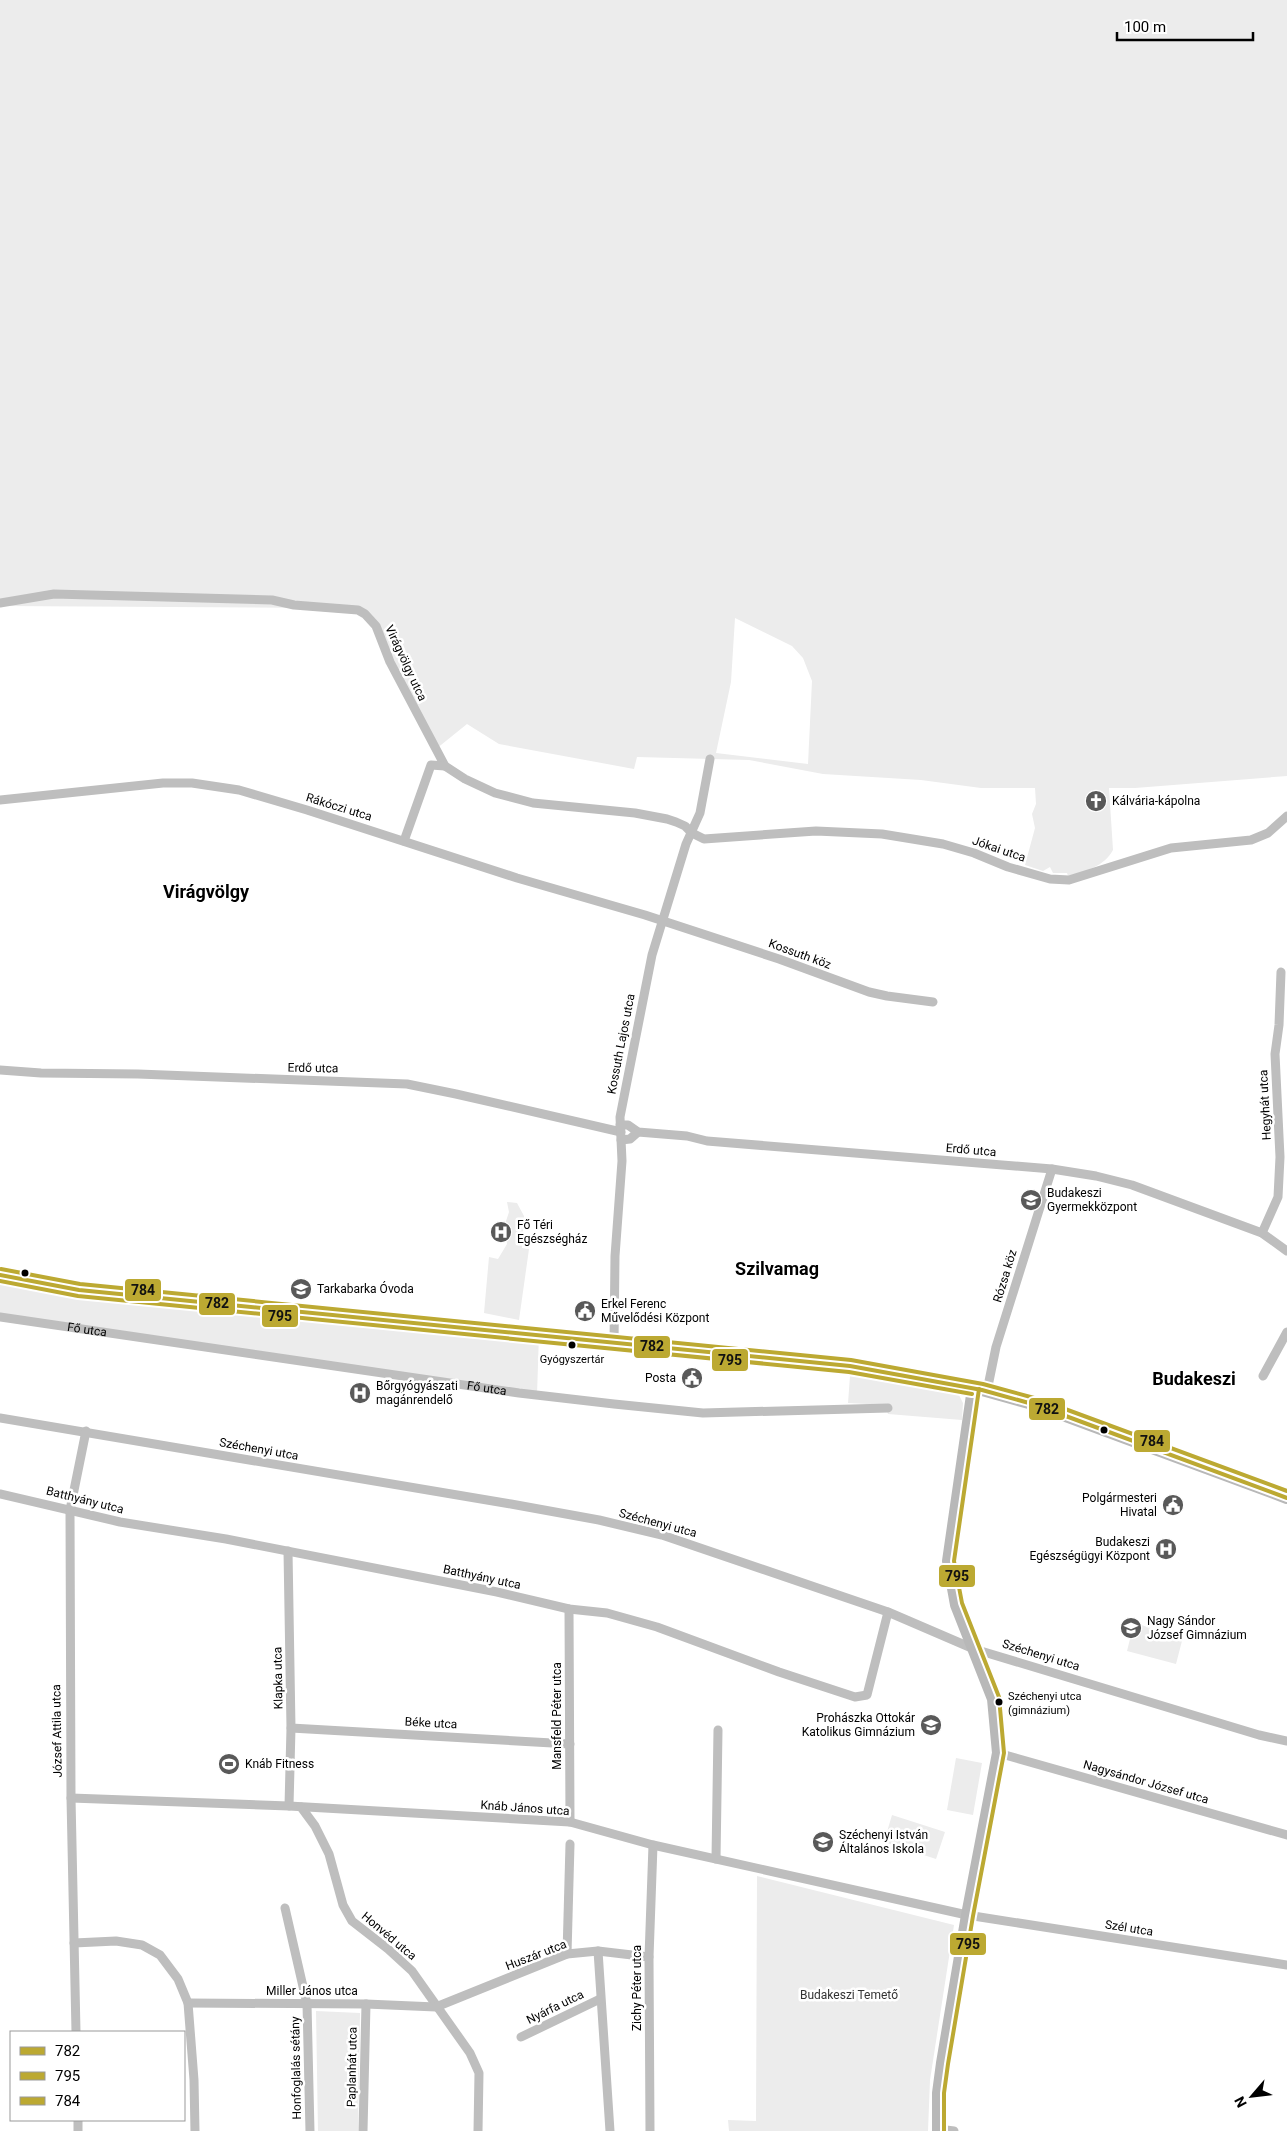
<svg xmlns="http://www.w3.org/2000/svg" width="1287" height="2131" viewBox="0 0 1287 2131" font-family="Roboto,sans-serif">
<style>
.green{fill:#ececec;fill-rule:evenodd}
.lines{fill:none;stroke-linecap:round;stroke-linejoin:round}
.minor{stroke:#bebebe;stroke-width:9}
.secondary{stroke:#b8b8b8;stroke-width:12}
.bus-1-casing{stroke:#fff;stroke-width:8}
.bus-2-casing{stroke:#fff;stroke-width:8}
.bus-3-casing{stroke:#fff;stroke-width:8}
.bus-1{stroke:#bca932;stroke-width:4}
.bus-2{stroke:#bca932;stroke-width:4}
.bus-3{stroke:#bca932;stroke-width:4}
.bus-dot{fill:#000;stroke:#fff;stroke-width:2}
.labels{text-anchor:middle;stroke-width:5;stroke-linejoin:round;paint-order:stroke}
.bus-label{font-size:11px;fill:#000;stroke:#fff}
.street-label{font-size:12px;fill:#000;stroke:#fff}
.poi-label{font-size:12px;fill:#000;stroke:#fff;text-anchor:start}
.park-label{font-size:12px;fill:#333;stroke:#fff}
.district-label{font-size:18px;font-weight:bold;fill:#000;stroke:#fff}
.line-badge{stroke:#fff;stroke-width:2}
.pale-badge-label{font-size:14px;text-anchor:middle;font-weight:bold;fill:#111}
</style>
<rect width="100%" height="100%" fill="#fff"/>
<!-- green -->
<path class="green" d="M0,0H1287V776L1135,788H1109L1113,850C1104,867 1085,871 1068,876L1067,873H1053L1050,867L1043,871L1025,865L1035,828L1032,814L1036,804L1035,788H981L921,780L823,774L749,760L637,757L634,769L499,744L467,724L436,749L365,614L324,608L0,606ZM735,618L792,646L803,658L812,681L808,764L716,753L731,682Z
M507,1202L517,1203L524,1216L522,1248L529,1249L519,1320L484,1313L489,1257L498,1259L507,1244L505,1224L509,1212Z
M0,1275L79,1290L539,1334L537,1395L0,1317Z
M850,1376L946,1388L958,1393L963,1403L962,1420L888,1414L885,1405L848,1403Z
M1134,1623L1183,1637L1176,1664L1127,1651Z
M956,1758L982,1763L973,1815L947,1810Z
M892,1815L945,1832L936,1859L884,1842Z
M757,1876L954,1925L930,2080L928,2131H729L728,2120L756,2121Z
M316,2011L360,2013L358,2131H318Z"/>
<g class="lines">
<!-- minor -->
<g class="minor">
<path d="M0,603L54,594L272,600L294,605L358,610L365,614L376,626L390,662L445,766L465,779L495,793L533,803L635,813L667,819L676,822L685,826L692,833L704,839L816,831L882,834L943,844L974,853L1008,867L1050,879L1069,880L1171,848L1251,840L1268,833L1287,816"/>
<path d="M0,800L163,783H192L239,790L307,810L517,878L645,915L779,959L869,992L887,996L933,1002"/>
<path d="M404,841L431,765L445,766"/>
<path d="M0,1070L41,1073L138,1074L407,1084L456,1094L621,1132"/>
<path d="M620,1125H628L638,1132L687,1136L707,1141L1052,1169L1096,1176L1132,1185L1262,1233L1287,1251"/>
<path d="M621,1140L630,1139L638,1132"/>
<path d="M1262,1233L1278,1197L1280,1157L1275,1054L1279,1025L1281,972"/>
<path id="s1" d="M0,1317L519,1393L614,1404L703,1413L888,1408"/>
<path d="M614,1344L615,1256L622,1161L620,1117L652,955L686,844L700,813L710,759"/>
<path d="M1263,1376L1287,1332"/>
<path d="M987,1391L996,1347L1052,1169"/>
<path d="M0,1418L511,1504L599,1520L662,1535L888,1612L974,1649L1259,1735L1287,1741"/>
<path d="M0,1494L120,1522L226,1539L497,1592L569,1609L607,1613L657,1627L779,1672L855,1697L867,1695L888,1612"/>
<path d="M288,1551L291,1728L289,1806"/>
<path d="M569,1609L570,1822"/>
<path d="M291,1728L570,1744"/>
<path d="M998,1753L1287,1835"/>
<path d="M71,1798L289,1806L570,1822L653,1845L967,1915L1287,1965"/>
<path d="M301,1807L315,1826L329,1854L343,1905L352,1921L388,1949L412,1971L470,2053L479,2073L478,2131"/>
<path d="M716,1859L718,1730"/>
<path d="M285,1908L307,2004L310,2131"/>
<path d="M74,1943L116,1941L142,1945L160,1955L178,1979L188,2003L194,2080L195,2131"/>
<path d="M598,1951L610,2131"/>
<path d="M567,1954L570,1844"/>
<path d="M188,2003L366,2004L436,2007L567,1954L598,1951L649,1957"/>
<path d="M76,2032L71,1798L70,1510L86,1431"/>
<path d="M521,2037L600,1999"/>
<path d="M78,2120V2131"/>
<path d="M938,2129L954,2131"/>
<path d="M363,2131L366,2004"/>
<path d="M650,2131L649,1957L653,1845"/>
</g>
<!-- secondary -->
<path class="secondary" d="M0,1275L79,1290L539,1334L744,1357L850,1366L982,1390L1036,1405L1287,1498
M938,2131V2093L942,2063L967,1915L998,1753L993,1699L956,1605L948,1561L973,1388"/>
<!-- bus-1 casing -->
<g class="bus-1-casing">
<path id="bus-1" d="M0,1275L79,1290L850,1366L982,1390L1036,1405L1287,1498"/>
</g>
<!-- bus-2 casing -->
<g class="bus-2-casing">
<path id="bus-2" d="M0,1281L78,1296L849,1372L972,1394
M944,2131V2093L948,2064L973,1916L1004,1753L999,1697L962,1603L954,1561L979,1389"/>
</g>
<!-- bus-3 casing -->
<g class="bus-3-casing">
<path id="bus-3" d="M1,1269L80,1284L851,1360L983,1384L1038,1399L1287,1491"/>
</g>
<!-- bus-1 -->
<use href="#bus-1" class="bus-1"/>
<!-- bus-2 -->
<use href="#bus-2" class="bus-2"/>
<!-- bus-3 -->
<use href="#bus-3" class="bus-3"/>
</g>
<!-- icons -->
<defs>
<g id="church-disc" transform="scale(1.125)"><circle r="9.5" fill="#595959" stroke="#fff"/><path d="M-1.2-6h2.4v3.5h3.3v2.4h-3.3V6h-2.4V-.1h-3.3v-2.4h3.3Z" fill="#fff"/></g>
<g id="school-disc" transform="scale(1.125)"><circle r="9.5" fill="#595959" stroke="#fff"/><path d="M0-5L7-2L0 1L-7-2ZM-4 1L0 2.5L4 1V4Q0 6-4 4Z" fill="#fff"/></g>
<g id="hospital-disc" transform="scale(1.125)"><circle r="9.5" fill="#595959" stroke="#fff"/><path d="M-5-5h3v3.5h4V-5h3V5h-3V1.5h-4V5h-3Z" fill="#fff"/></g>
<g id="civic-disc" transform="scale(1.125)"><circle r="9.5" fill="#595959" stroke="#fff"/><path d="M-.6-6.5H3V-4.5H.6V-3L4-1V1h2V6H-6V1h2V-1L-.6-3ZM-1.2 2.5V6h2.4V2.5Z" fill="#fff"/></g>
<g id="stadium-disc" transform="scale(1.125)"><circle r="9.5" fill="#595959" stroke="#fff"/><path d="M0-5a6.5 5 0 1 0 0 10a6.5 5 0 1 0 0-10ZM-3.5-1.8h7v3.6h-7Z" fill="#fff"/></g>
</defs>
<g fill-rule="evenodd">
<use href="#church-disc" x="1096" y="801"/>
<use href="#school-disc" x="1031" y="1200"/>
<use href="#hospital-disc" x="501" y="1232"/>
<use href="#school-disc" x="301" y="1289"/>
<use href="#civic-disc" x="585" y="1311"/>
<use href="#civic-disc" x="692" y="1378"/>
<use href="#hospital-disc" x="360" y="1393"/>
<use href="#civic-disc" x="1173" y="1505"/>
<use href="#hospital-disc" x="1166" y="1549"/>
<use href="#school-disc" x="1131" y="1628"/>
<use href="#school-disc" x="931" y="1725"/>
<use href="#stadium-disc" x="229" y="1764"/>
<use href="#school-disc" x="823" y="1842"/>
</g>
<!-- markers -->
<g class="bus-dot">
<circle cx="25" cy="1273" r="4.5"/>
<circle cx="572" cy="1345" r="4.5"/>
<circle cx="1104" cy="1430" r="4.5"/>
<circle cx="999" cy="1702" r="4.5"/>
</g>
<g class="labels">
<!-- bus labels -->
<g class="bus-label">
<text x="572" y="1363">Gyógyszertár</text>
<text x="1008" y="1700" text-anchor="start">Széchenyi utca<tspan x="1008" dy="14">(gimnázium)</tspan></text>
</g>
<!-- street labels -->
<g class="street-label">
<text transform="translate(406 663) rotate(65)" y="4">Virágvölgy utca</text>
<text transform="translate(339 807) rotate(17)" y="4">Rákóczi utca</text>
<text transform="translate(999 849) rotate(19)" y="4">Jókai utca</text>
<text transform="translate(800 954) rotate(20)" y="4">Kossuth köz</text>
<text transform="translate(621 1044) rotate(-79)" y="4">Kossuth Lajos utca</text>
<text transform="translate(313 1068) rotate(1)" y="4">Erdő utca</text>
<text transform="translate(1265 1105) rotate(-93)" y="4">Hegyhát utca</text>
<text transform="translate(971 1150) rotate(5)" y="4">Erdő utca</text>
<text transform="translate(1005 1276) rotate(-73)" y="4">Rózsa köz</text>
<text dy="4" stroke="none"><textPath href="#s1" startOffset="88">Fő utca</textPath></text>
<text dy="4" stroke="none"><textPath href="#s1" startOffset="492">Fő utca</textPath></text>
<text transform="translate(259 1449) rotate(10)" y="4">Széchenyi utca</text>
<text transform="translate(85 1500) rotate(14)" y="4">Batthyány utca</text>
<text transform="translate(658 1523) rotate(15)" y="4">Széchenyi utca</text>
<text transform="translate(482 1577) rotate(12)" y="4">Batthyány utca</text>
<text transform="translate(1041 1655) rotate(17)" y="4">Széchenyi utca</text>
<text transform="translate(278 1678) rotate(-91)" y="4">Klapka utca</text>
<text transform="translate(557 1716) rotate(-90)" y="4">Mansfeld Péter utca</text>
<text transform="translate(431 1723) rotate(3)" y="4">Béke utca</text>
<text transform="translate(57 1731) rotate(-91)" y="4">József Attila utca</text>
<text transform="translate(1146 1782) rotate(16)" y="4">Nagysándor József utca</text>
<text transform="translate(525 1808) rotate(4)" y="4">Knáb János utca</text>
<text transform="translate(1129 1928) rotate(9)" y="4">Szél utca</text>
<text transform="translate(389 1936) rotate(40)" y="4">Honvéd utca</text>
<text transform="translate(536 1955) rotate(-21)" y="4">Huszár utca</text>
<text transform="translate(637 1988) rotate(-90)" y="4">Zichy Péter utca</text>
<text x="312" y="1995">Miller János utca</text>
<text transform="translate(555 2007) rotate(-26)" y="4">Nyárfa utca</text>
<text transform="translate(352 2067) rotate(-89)" y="4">Paplanhát utca</text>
<text transform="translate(296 2068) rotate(-91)" y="4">Honfoglalás sétány</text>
</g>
<!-- poi labels -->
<g class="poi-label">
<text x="1112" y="805">Kálvária-kápolna</text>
<text x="1047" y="1197">Budakeszi<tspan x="1047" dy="14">Gyermekközpont</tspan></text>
<text x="517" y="1229">Fő Téri<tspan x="517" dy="14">Egészségház</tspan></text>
<text x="317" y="1293">Tarkabarka Óvoda</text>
<text x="601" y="1308">Erkel Ferenc<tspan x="601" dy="14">Művelődési Központ</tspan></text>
<text x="676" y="1382" text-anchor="end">Posta</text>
<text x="376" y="1390">Bőrgyógyászati<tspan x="376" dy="14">magánrendelő</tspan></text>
<text x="1157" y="1502" text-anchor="end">Polgármesteri<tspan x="1157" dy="14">Hivatal</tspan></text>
<text x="1150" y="1546" text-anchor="end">Budakeszi<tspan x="1150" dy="14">Egészségügyi Központ</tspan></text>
<text x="1147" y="1625">Nagy Sándor<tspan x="1147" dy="14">József Gimnázium</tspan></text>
<text x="915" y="1722" text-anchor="end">Prohászka Ottokár<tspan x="915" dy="14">Katolikus Gimnázium</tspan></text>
<text x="245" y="1768">Knáb Fitness</text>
<text x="839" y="1839">Széchenyi István<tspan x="839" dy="14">Általános Iskola</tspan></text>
</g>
<!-- park labels -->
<g class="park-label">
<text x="849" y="1999">Budakeszi Temető</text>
</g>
<!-- district labels -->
<g class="district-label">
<text x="206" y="898">Virágvölgy</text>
<text x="777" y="1275">Szilvamag</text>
<text x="1194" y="1385">Budakeszi</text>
</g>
</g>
<g class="line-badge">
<rect x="124" y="1278" width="38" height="24" rx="5" fill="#bca932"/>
<rect x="198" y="1292" width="38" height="24" rx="5" fill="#bca932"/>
<rect x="261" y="1304" width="38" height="24" rx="5" fill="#bca932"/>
<rect x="633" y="1335" width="38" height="24" rx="5" fill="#bca932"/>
<rect x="711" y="1348" width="38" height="24" rx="5" fill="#bca932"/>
<rect x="1028" y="1397" width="38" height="24" rx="5" fill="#bca932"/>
<rect x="1133" y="1429" width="38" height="24" rx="5" fill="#bca932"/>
<rect x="938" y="1564" width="38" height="24" rx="5" fill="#bca932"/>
<rect x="949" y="1932" width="38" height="24" rx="5" fill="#bca932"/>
</g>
<g class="pale-badge-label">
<text x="143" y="1295">784</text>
<text x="217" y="1308">782</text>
<text x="280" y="1321">795</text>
<text x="652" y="1351">782</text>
<text x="730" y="1365">795</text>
<text x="1047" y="1414">782</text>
<text x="1152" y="1446">784</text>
<text x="957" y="1581">795</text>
<text x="968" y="1949">795</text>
</g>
<!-- legend -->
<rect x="10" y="2031" width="175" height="90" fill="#ffffff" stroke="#999999"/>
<rect x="20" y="2047" width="25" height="8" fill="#bca932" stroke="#999999"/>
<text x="55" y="2056" font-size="15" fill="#000000">782</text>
<rect x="20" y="2072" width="25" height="8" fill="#bca932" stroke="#999999"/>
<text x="55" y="2081" font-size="15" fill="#000000">795</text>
<rect x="20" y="2097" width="25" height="8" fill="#bca932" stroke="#999999"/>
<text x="55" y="2106" font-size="15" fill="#000000">784</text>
<!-- north arrow -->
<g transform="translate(1252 2096) rotate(242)" stroke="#ffffff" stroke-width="4" paint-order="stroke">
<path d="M0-4L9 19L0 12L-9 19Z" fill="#000000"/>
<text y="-8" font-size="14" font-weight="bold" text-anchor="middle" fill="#000000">N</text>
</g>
<!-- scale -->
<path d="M1117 32v8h136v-8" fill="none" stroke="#000000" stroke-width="2.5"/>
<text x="1124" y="32" font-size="15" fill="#000000" stroke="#ffffff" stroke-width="4" paint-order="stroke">100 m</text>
</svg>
